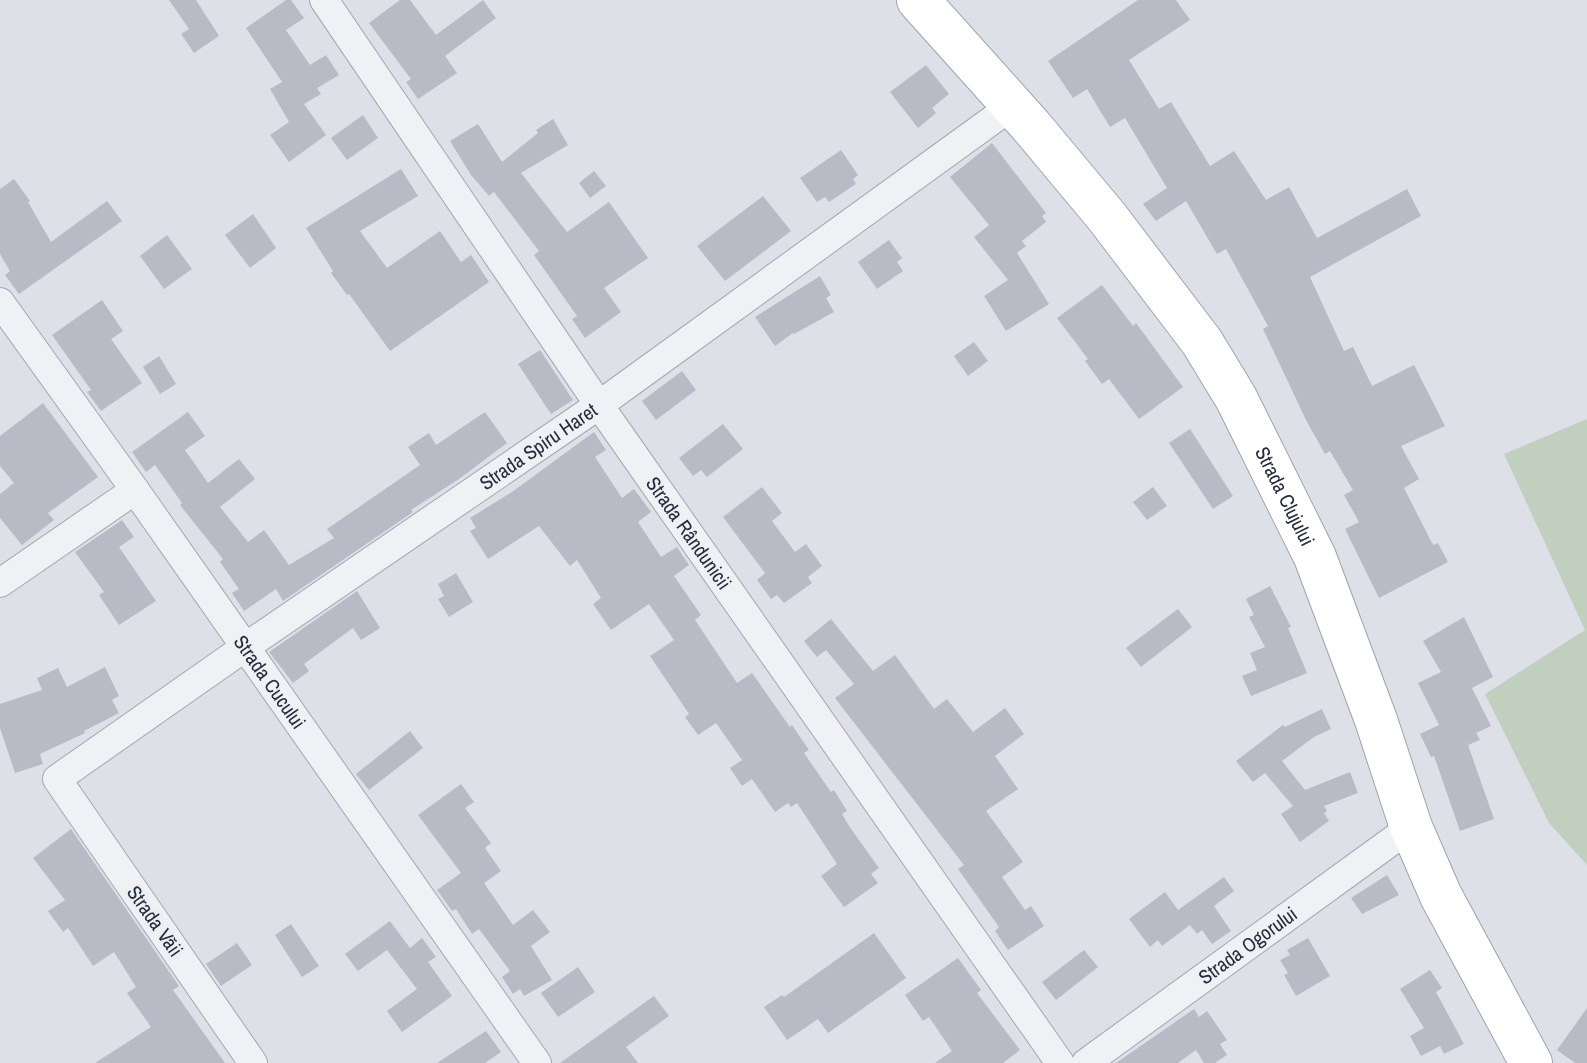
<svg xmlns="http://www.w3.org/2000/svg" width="1587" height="1063" viewBox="0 0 1587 1063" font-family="'Archivo Narrow',sans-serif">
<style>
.green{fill:#c1d0be}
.building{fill:#b8bbc6}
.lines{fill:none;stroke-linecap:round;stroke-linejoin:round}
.minor-casing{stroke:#a3a6b1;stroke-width:30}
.primary-casing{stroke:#9da3b2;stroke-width:44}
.minor{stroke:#f0f1f5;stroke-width:28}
.primary{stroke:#fff;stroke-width:42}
.labels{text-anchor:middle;stroke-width:8;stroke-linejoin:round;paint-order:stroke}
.street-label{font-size:20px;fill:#272c3d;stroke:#eceff4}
</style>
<rect width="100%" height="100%" fill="#dde0e7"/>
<!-- green -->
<path class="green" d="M1587,419V865L1549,823L1485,694L1585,630L1504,454Z"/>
<!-- building -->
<path class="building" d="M169,0H196L219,36L194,53L181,34L189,29Z
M286,0H291L304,18L286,30L310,65L326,55L339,75L317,88L321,94L304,104L326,135L289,162L270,135L289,122L270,89L282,82L246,28Z
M400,0H410L436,35L483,0L496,18L445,56L457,73L418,99L406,82L411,79L369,23Z
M1138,0H1176L1190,20L1129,60L1159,109L1171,102L1210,166L1234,151L1266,200L1289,187L1317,238L1407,189L1421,216L1310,277L1344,351L1353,347L1372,386L1414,365L1445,426L1401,446L1419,479L1404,488L1433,545L1438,543L1448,562L1379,598L1345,529L1359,522L1344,495L1353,490L1330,451L1325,454L1306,420L1263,329L1268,326L1226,249L1217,254L1186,201L1156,221L1143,204L1167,188L1125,118L1110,127L1087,89L1073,98L1048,61Z
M926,65L949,94L932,108L936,113L918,128L890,92Z
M363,115L378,138L347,160L331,138Z
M553,119L568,145L521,173L567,232L609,202L648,258L604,288L621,312L585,338L572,319L577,316L534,255L539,251L494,192L489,196L471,175L450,141L478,124L502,162L538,133L536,130Z
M992,143L1046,213L1042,216L1046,222L1022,241L1026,246L1017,253L1049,304L1006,331L984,296L1008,280L974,237L989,225L950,177Z
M841,150L858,175L853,179L856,184L829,202L825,197L817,202L800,178Z
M401,169L418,196L360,231L387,268L440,231L461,262L471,255L489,282L390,351L349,294L347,295L331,273L333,271L306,228Z
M594,171L606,186L590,198L579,183Z
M14,179L30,201L28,202L51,242L107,201L122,221L19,294L5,275L10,271L0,254V189Z
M763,196L791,231L725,281L697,246Z
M253,214L276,248L250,268L225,235Z
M167,235L192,269L164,289L140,256Z
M889,240L902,258L897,262L903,271L877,289L858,262Z
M820,276L831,295L826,298L834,312L794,334L793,333L775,346L755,317Z
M1102,285L1133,326L1136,323L1183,387L1139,419L1109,379L1102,384L1085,361L1088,359L1057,318Z
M102,300L123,331L111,339L142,383L101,411L87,392L91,390L52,335Z
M974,342L988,361L968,376L954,356Z
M540,350L573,400L551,414L518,364Z
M159,356L176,384L160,394L143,367Z
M682,371L696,390L656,420L642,401Z
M43,403L98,477L48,513L54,520L22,545L0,518V494L14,483L0,466V436Z
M188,412L205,436L185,450L208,483L239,459L255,479L220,507L248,542L264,530L289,565L334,538L327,529L420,465L408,447L429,433L436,445L485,412L507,443L459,479L411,510L413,512L283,601L276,589L244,611L232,593L239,589L220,562L223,559L180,505L182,503L155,465L146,472L132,452Z
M723,424L743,449L707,477L701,470L693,476L679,458Z
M1190,429L1233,496L1213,509L1169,443Z
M594,432L606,450L595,457L622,498L634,489L651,512L638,522L661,557L677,547L689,565L674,576L701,615L695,620L737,683L752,673L790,727L792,725L809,750L804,753L831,792L834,790L847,811L842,814L849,826L879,868L871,874L878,883L844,907L821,876L837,864L797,803L791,807L788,803L775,812L752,779L742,786L730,768L742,760L716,723L698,735L685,717L689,714L650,656L674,640L649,604L611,630L593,604L601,598L577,560L570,566L539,526L488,559L470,531L476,528L470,518L512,492Z
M762,487L782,513L772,521L795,552L806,544L822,566L808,577L812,583L784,603L777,595L771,599L757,580L765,573L723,517Z
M1153,487L1167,506L1147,520L1133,502Z
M122,520L134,537L119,547L156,601L119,625L99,595L104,592L75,552Z
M456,573L473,602L449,617L438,599L444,596L438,584Z
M1270,586L1291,627L1288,628L1307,673L1251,696L1242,676L1257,670L1250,653L1265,647L1249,617L1254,615L1246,599Z
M357,591L380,628L361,640L353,628L304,664L309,671L293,683L269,652Z
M1178,609L1192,627L1141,667L1126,648Z
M1464,617L1493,677L1472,688L1491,726L1476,733L1480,740L1468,745L1494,819L1460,831L1434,756L1431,757L1420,734L1439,725L1418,683L1441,672L1423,641Z
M831,619L873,671L895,655L934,709L947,699L973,732L1005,708L1024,734L995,756L1018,789L986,811L1023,862L1002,877L1025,910L1031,906L1044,926L1008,950L995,931L999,927L958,869L964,865L835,698L854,684L826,650L817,657L804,641Z
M105,667L119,696L112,700L119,713L84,731L85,733L40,754L43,764L15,773L0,728V704L42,690L37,678L58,668L67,687Z
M1322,709L1331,729L1314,737L1282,761L1305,790L1350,772L1358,793L1324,806L1327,811L1324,813L1329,821L1300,842L1281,814L1293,806L1265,773L1253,782L1236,761L1283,725L1285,727Z
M410,731L423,748L369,790L356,774Z
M461,784L474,802L465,808L491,843L485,848L501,871L484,883L513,925L533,910L550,932L531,946L552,980L524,996L520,989L513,994L502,977L510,971L479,929L472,934L456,909L452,911L437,890L461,873L418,815Z
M71,829L179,986L173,990L225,1063H95L151,1027L127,993L136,987L114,952L93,966L68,928L63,932L48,911L65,900L33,858Z
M1387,875L1399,895L1362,914L1351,898Z
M1224,877L1234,891L1214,906L1231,931L1212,944L1202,930L1197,934L1190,925L1162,946L1158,940L1150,947L1129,919L1165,892L1178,910Z
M390,921L410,948L422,938L436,957L428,962L452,996L402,1032L387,1011L417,989L387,950L358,971L345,954Z
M291,924L319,966L302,977L275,935Z
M874,933L906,978L828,1033L818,1019L787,1040L764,1007L782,995L784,997Z
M1308,938L1330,976L1296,996L1284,975L1288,973L1280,960L1290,955L1287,950Z
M237,943L252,965L221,986L206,964Z
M1084,950L1098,967L1056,1000L1042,982Z
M958,958L981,990L977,993L1020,1050L1003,1063H935L952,1051L929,1017L923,1021L905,995Z
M578,967L595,992L558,1017L541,993Z
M1430,970L1442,988L1436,992L1464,1044L1444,1054L1440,1046L1421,1056L1410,1036L1424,1028L1400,989Z
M654,996L669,1016L626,1047L638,1063H560Z
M1587,1008V1063H1575L1557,1050Z
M1194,1009L1199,1017L1207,1011L1227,1040L1220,1044L1227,1055L1215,1063H1204L1196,1050L1178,1063H1116Z
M486,1031L501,1052L485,1063H437Z"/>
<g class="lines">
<!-- minor casing -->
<g class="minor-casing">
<g id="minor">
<path id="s1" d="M324,0L599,405L1060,1063"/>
<path id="s2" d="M0,302L135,490L537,1063"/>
<path d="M0,583L135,490"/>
<path id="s3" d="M253,1063L57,779L244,648L599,405L1013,105"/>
<path id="s4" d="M1086,1063L1411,827"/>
</g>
</g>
<!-- primary casing -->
<g class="primary-casing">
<g id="primary">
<path id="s5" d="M918,0L1031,126L1107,217L1202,342L1236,398L1315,557L1376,720L1411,827L1441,896L1531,1063"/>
</g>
</g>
<!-- minor -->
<use href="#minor" class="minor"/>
<!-- primary -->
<use href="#primary" class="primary"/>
</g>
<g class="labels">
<!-- street labels -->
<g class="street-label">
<text dy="7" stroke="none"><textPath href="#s3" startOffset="930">Strada Spiru Haret</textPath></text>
<text dy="7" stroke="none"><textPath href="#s5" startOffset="620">Strada Clujului</textPath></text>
<text dy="7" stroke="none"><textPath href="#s1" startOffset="646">Strada Rândunicii</textPath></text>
<text dy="7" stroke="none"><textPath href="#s2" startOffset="466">Strada Cucului</textPath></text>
<text transform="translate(155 921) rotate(55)" y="7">Strada Văii</text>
<text dy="7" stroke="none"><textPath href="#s4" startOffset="200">Strada Ogorului</textPath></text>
</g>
</g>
</svg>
